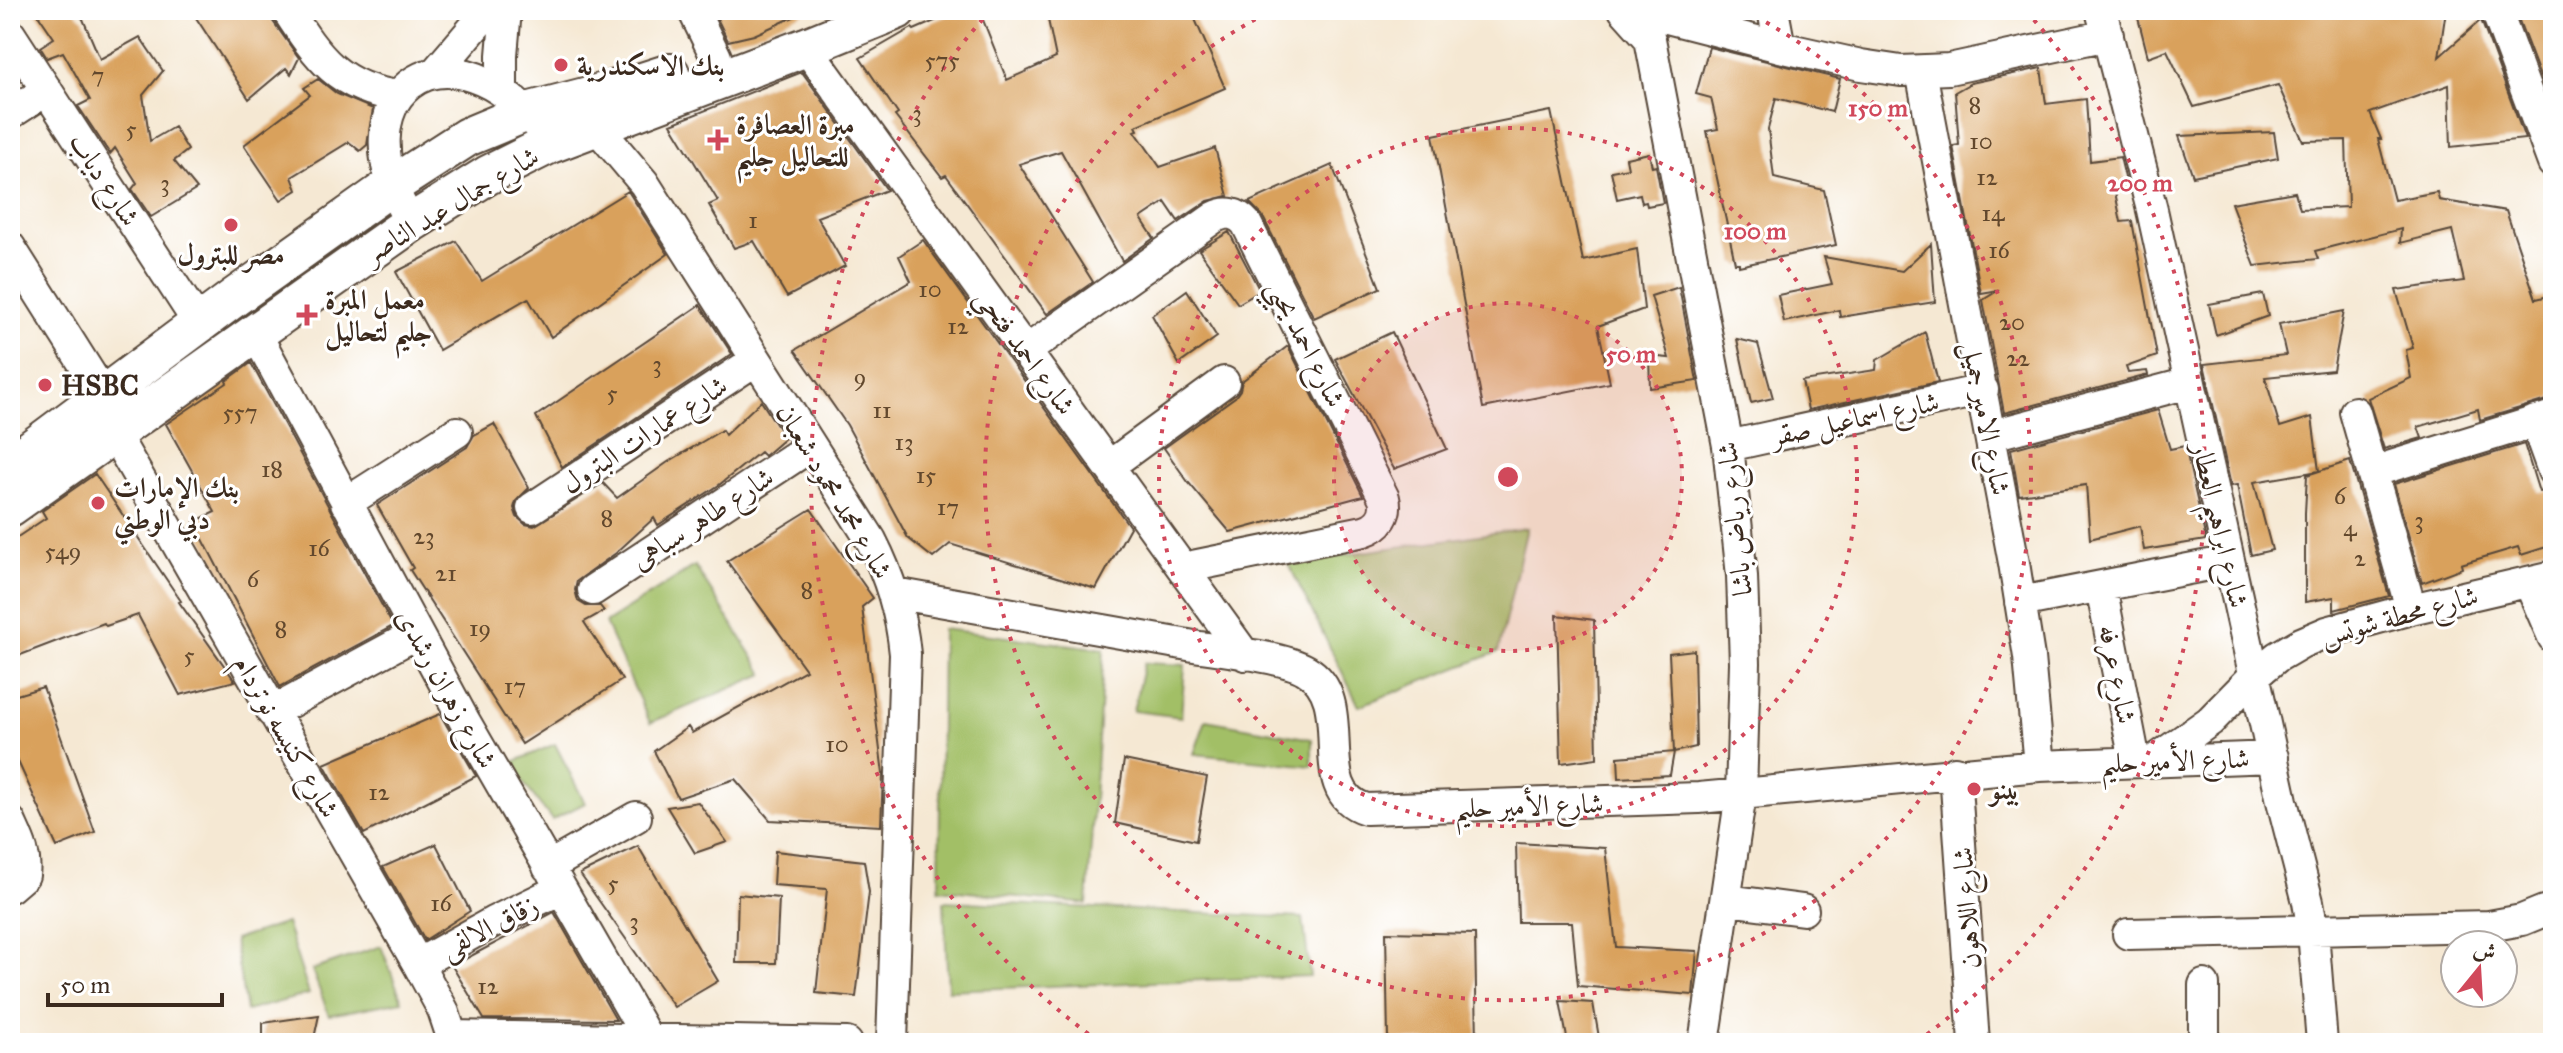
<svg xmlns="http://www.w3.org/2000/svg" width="2563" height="1053" viewBox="0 0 2563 1053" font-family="'IM FELL Great Primer',Amiri,serif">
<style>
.green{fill:#a2bf66;stroke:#6e7442;stroke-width:2}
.building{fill:#d9a15b}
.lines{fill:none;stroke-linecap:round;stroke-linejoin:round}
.minor-casing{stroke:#574639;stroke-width:34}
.major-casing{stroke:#574639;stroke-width:42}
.minor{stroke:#fff;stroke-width:30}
.major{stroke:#fff;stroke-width:38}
.ring{fill:none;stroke:#d1495b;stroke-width:4;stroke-dasharray:4 8}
.poi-dot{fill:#d1495b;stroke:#fff;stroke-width:3}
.labels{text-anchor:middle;stroke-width:6;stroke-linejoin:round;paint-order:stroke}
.number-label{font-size:24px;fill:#62482d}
.poi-label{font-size:28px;font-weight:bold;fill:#3b2a1e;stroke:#fff;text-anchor:start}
.street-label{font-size:28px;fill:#3b2a1e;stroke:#fff}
.centre{fill:#d1495b;stroke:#fff;stroke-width:4}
.ring-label{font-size:24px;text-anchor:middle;font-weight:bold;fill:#d1495b;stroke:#fff;stroke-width:6;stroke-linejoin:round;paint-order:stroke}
</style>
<rect width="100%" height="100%" fill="#fff"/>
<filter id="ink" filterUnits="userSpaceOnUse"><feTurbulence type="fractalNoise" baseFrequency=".0125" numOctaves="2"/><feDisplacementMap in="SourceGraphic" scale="16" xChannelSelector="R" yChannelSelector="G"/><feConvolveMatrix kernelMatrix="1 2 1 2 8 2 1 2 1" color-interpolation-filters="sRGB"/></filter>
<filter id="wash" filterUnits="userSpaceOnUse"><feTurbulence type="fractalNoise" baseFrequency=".006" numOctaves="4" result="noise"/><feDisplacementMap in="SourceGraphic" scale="32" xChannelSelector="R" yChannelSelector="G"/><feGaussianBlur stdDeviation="1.8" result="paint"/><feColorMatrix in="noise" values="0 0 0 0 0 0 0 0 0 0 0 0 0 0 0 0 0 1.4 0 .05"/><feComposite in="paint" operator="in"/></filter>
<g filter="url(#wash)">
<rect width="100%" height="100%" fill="#f5e8d3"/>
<!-- green -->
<path class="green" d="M1527,528L1498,652L1359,706L1288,563Z
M695,566L764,674L650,723L605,623Z
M942,629L1104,649L1087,904L939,889Z
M1144,663L1185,665L1181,717L1133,711Z
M1206,720L1312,739V766L1194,754Z
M555,744L585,803L552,820L509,764Z
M944,901L1303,918L1310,976L948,990Z
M286,923L309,994L246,1011L234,940Z
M381,946L402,1001L329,1015L312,970Z"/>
<g id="blocks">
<!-- building -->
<path class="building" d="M35,10H74L83,19L100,59L140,37L163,71L143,95L150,141L174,127L188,150L174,161L197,189L151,217L132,189L137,183L115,148L110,154L78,106L90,100L63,52L47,58L40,47L54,38Z
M191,10H269L272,20L299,58L291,74L286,68L249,99Z
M713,10H809L754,35L728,41Z
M960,10H979L1007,80L1056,58L1046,10H1191L1225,88L1136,126L1138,130L1135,131L1160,167L1215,148L1228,196L1208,201L1178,221L1165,202L1141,218L1154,238L1122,261L1061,151L1019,164L1093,282L1047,314L946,175L942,177L895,116L898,114L860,58L912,28L914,30Z
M2136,10H2446L2439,57L2481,20L2525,139L2451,147L2449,85L2370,113L2381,139H2378L2394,200L2437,192L2439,200L2506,211L2536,299L2553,295V398L2480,420L2478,409L2418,427L2422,438L2384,449L2368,398L2411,378L2406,350L2413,348L2396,290L2464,281L2452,230L2400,243L2401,229L2315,251L2318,259L2255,266L2231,203L2295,192L2300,209L2348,207L2346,140L2303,141L2278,85L2194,107L2167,50L2148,57Z
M2515,10H2553V111Z
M1709,47L1840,79L1832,112L1776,98L1768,129L1774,178L1824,190L1836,245L1739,266V263H1735L1707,131L1718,129L1711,98L1696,94Z
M2041,68L2046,104L2086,99L2090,161L2120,157L2128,190L2115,192L2121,222L2132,221L2157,356L2126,367L2128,373L2147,371L2148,375L2004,413L1983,300L1999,290L1981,293L1953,146L1959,145L1955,92L1971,83Z
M802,72L887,190L817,217L845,266L787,297L754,241L734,248L709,205L718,201L671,124Z
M318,79L337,94L373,109L367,145L360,151L349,142L292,177L297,190L281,200L244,145L310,95L304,88Z
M1551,111L1583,261L1637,249L1644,309L1598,326L1610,383L1483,408L1433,135Z
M2274,132L2278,158L2193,176L2179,136Z
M1649,153L1652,167L1656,166L1663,203L1647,206L1646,202L1642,203L1640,194L1617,199L1611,171L1628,168L1626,158Z
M1332,165L1380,288L1314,318L1262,215L1249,202Z
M628,191L668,254L551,337L528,298L439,350L396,272L456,241L482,281Z
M1229,232L1260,291L1238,304L1199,250Z
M923,240L1130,527L1096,589L950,544L933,558L908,538L847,425L795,350L911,281L899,256Z
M1931,244L1935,302L1840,317L1839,310L1784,322L1778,295L1832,284L1824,257L1902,271Z
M1679,287L1697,381L1650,388L1649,356L1669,358L1651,296Z
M1187,290L1217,337L1179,364L1152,315Z
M2263,294L2268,316L2216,335L2209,304Z
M700,305L732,354L562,467L536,416Z
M2344,311L2333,370L2265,377L2280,427L2312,417L2319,471L2254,482L2272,550L2251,555L2237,485L2231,486L2204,364L2286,355L2279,324Z
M1392,332L1447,449L1394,469L1335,359Z
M1925,332L1938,382L1808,410L1802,381L1876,370L1877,360Z
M1737,339L1758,344L1773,398L1751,403Z
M1288,346L1363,496L1230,532L1188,482L1164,448L1235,397L1240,390L1242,381Z
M251,363L393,626L280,687L194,522L215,512L166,424L227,383L226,381Z
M761,401L785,438L764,456L760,452L719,485L658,525L654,518L616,553L577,581L575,590L578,601L586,606H600L604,611L584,622L622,680L522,744L410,570L413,568L377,505L467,447L474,435L494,424L529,488L516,501L514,508L517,517L525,524L534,526L603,483L617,498L668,462L722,430L725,435Z
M2158,410L2170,449L2185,446L2206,540L2144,550L2140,526L2090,539L2086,485L2019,495L2011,449Z
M2524,444L2539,492L2553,491V545L2521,555L2518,547L2461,564L2462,568L2422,583L2394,484Z
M2350,461L2389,596L2334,610V597L2305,602V513L2307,475Z
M95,474L181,601L179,602L235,681L180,695L138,615L106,626L104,623L10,659V542L46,518L42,511Z
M811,509L873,598L862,607L883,774L881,826L770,820L735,779L678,798L654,751L688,727L692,733L806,670L727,561Z
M1557,615L1594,620L1597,758L1561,763Z
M1694,650L1696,747L1674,752L1669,653Z
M43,687L95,832L57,847L10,744V697Z
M440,714L476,776L364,834L324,764Z
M1674,752L1670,775L1619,778L1618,757Z
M1124,760L1207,777L1196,841L1115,823Z
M698,802L727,842L695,853L667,807Z
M1516,843L1605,848L1616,947L1697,951L1693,995L1578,986L1572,922H1518Z
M436,844L470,911L425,940L383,867Z
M638,846L718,981L674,1007L580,874Z
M775,851L864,861L869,892L856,997L816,993L827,889L773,885Z
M738,894L779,898L776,963H736Z
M554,912L616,1020L484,1019L452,966Z
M1386,932L1475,934L1477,1043L1388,1039Z
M1560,1001L1593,1003L1600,1043H1568Z
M319,1015L313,1043H263V1023Z"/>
</g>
</g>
<g filter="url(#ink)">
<use href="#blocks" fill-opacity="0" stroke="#574639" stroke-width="2"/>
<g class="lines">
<!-- minor casing -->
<g class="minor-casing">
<path id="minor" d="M287,10C318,58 339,88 398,96
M693,10L716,57
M1624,10L1650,39L1728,446L1742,576L1745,663L1741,794L1704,1043
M1636,10L1780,47L1861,65L1901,71L1949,69L2108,35
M1773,10L1780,47
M2101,10L2152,210L2282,801L2308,902L2313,931L2322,1043
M2496,10L2553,163
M10,34L199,324
M806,47L1245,655
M1921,71L2014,563L2029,657L2039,766
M435,73L489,10
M502,91V55L506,10
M582,113L596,126L644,183L871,540C890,577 901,612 905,654L892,1043
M10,114L47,90
M411,223C334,99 441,11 538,125
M10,247L104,396
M255,332L464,720L648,1039
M1026,351L1215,217C1227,211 1237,213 1246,223L1384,498C1388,514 1380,526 1364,531L1183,568
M2355,412L2411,609
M2535,421L2553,471
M113,432L418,964L443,1010L454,1043
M1992,435L2189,383
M1728,446L1983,390
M1109,466L1224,382
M2372,472L2553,416
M346,503L457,432
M532,508L756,360
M2529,582L2553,637
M2101,587L2135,761
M593,590L811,446
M894,593C994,611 1094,628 1194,646C1220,650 1285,657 1306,670C1359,701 1307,792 1366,809L1699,798L2039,766L2273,757
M2020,602L2229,561
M272,712L416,634
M2155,760L2210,721L2255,675L2277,657L2301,643L2327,632L2411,609L2553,576
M1955,772L1974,1043
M10,821C18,839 27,855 24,875L10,887
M548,867L636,817
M1727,900L1803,910
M2128,934L2489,926L2522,920L2544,911L2553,912
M418,964L493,922L561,889
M452,1036L847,1043
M2204,1043V985"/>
</g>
<!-- major casing -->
<g class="major-casing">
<path id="major" d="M10,465L235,297L391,186L467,137L527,112L639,83L670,73
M10,507L411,223L488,175L550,144L806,47L897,10"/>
</g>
<!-- minor -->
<use href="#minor" class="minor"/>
<!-- major -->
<use href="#major" class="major"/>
</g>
</g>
<!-- distance rings -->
<circle cx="1508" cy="477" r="174" fill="#d1495b" fill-opacity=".12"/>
<g class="ring">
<circle cx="1508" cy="477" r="174"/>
<circle cx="1508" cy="477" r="349"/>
<path d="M1745 11A523 523 0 1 1 1271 11"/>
<path d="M1098 1041A697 697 0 0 1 990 11M2026 11A697 697 0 0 1 1918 1041"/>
</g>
<!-- markers -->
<g class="poi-dot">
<circle cx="561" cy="65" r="8"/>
<path d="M714 128h8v8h8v8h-8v8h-8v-8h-8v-8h8z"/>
<circle cx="231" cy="225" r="8"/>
<path d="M303 303h8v8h8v8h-8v8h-8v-8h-8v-8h8z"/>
<circle cx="45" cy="385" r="8"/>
<circle cx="98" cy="503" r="8"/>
<circle cx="1974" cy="789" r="8"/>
</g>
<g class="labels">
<!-- number labels -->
<g class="number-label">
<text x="942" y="68">575</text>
<text x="98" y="83">7</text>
<text x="1975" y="113">8</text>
<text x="917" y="121">3</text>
<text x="131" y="137">5</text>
<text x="1981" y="149">10</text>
<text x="1987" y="185">12</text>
<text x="165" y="191">3</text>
<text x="1993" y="221">14</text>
<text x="753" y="228">1</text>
<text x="1999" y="258">16</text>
<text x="930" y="297">10</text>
<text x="2012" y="330">20</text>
<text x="958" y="334">12</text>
<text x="2018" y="366">22</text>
<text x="657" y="372">3</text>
<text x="860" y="385">9</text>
<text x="612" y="401">5</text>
<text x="882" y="418">11</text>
<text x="240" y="420">557</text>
<text x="904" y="450">13</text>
<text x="272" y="477">18</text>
<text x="926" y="483">15</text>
<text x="2340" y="504">6</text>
<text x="948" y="515">17</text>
<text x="607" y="526">8</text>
<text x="2419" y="528">3</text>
<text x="2350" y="536">4</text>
<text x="424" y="544">23</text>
<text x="319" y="556">16</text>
<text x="63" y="559">549</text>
<text x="2360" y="566">2</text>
<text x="446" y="581">21</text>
<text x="253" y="587">6</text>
<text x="807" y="598">8</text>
<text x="480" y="636">19</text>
<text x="281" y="637">8</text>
<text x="189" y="663">5</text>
<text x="515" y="694">17</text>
<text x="837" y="752">10</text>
<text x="379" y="800">12</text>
<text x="613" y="891">5</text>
<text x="441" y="911">16</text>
<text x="634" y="929">3</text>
<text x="488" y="994">12</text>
</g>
<!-- poi labels -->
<g class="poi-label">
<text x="577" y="75">بنك الاسكندرية</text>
<text x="736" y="134">مبرة العصافرة<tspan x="736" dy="32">للتحاليل جليم</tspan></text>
<text x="231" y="264" text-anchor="middle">مصر للبترول</text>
<text x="325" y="309">معمل المبرة<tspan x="325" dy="32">جليم لتحاليل</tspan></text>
<text x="61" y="395">HSBC</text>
<text x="114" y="497">بنك الإمارات<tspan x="114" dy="32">دبي الوطني</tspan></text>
<text x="1990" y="799">بينو</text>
</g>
<!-- street labels -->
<g class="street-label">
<text transform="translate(105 179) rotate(57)" y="10">شارع دياب</text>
<text transform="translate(451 204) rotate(-31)" y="10">شارع جمال عبد الناصر</text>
<text transform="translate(1307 343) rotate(63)" y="10">شارع احمد يحيي</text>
<text transform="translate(1026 351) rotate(54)" y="10">شارع احمد فتحي</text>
<text transform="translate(1855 418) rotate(-12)" y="10">شارع اسماعيل صقر</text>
<text transform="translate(1987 418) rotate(79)" y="10">شارع الامير جميل</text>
<text transform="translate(644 434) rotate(-33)" y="10">شارع عمارات البترول</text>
<text transform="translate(835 491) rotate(59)" y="10">شارع محمد محمود شعبان</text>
<text transform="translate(702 518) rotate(-33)" y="10">شارع طاهر سباهى</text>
<text transform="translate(1734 519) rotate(-96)" y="10">شارع رياض باشا</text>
<text transform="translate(2221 525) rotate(77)" y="10">شارع ابراهيم العطار</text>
<text transform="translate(2399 615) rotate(-15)" y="10">شارع محطة شوتس</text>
<text transform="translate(2118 674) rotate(79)" y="10">شارع عرفه</text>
<text transform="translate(447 688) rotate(61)" y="10">شارع زهران رشدى</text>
<text transform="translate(287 736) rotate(60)" y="10">شارع كنيسه نوتردام</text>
<text transform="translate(2175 760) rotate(-2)" y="10">شارع الأمير حليم</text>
<text transform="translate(1529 805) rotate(-2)" y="10">شارع الأمير حليم</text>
<text transform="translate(1966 908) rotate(-94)" y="10">شارع اللاهون</text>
<text transform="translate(489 926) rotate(-27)" y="10">زقاق الالفى</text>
</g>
</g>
<circle cx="1508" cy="477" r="12" class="centre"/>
<g class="ring-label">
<text x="1878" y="116">150 m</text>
<text x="2140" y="191">200 m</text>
<text x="1755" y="239">100 m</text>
<text x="1631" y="362">50 m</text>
</g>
<!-- margin -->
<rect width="2563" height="1053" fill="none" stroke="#fff" stroke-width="40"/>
<!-- north arrow -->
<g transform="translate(2479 969) rotate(18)"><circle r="38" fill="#ffffff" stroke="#b1aaa5" stroke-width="2"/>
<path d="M0-6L14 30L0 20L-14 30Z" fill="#d1495b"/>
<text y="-12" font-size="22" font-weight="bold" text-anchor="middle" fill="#3b2a1e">ش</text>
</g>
<!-- scale -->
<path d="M48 993v12h174v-12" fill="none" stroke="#3b2a1e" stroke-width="4"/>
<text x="60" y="993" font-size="24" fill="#3b2a1e" stroke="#ffffff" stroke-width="6" paint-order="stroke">50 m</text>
</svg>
